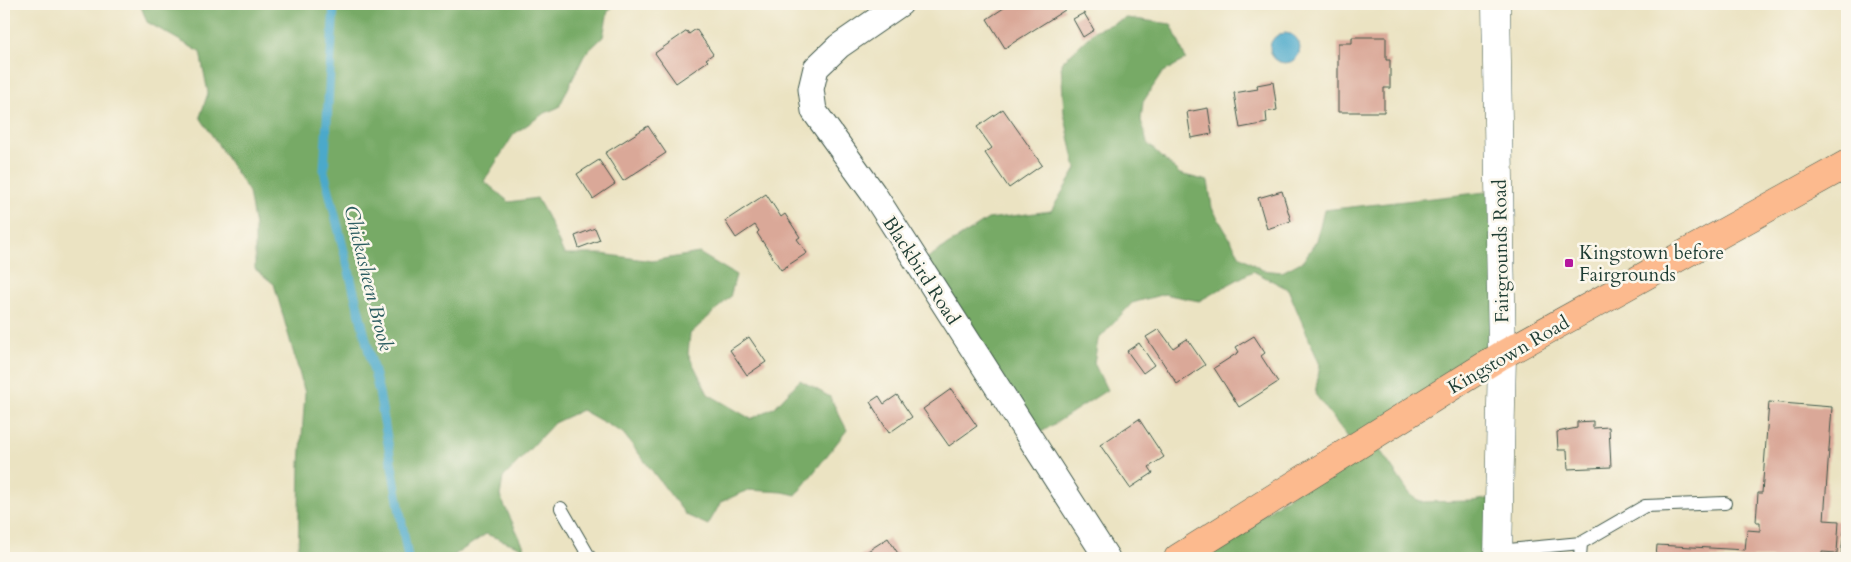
<svg xmlns="http://www.w3.org/2000/svg" width="1851" height="562" viewBox="0 0 1851 562" font-family="Cardo,serif">
<style>
.forest{fill:#7a6;stroke:#4b744d}
.water{fill:#4ca9ca;stroke:#36737f}
.lines{fill:none;stroke-linecap:round;stroke-linejoin:round}
.stream{stroke:#4ca9ca;stroke-width:9}
.building{fill:#daa898}
.service-casing{stroke:#3e5649;stroke-width:14}
.minor-casing{stroke:#3e5649;stroke-width:27}
.tertiary-casing{stroke:#3e5649;stroke-width:29}
.primary-casing{stroke:#3e5649;stroke-width:29}
.service{stroke:#fff;stroke-width:12}
.minor{stroke:#fff;stroke-width:25}
.tertiary{stroke:#fff;stroke-width:28}
.primary{stroke:#fcba8e;stroke-width:28}
.rail-casing{stroke:#1f3d34;stroke-width:5.5}
.rail{stroke:#fbf7ec;stroke-width:4;stroke-dasharray:11;stroke-linecap:butt}
.poi-dot{fill:#b5179e;stroke:#fbf7ec;stroke-width:2}
.labels{text-anchor:middle;stroke-width:5;stroke-linejoin:round;paint-order:stroke}
.street-label{font-size:19px;fill:#1f3d34;stroke:#fbf7ec}
.poi-label{font-size:19px;fill:#1f3d34;stroke:#fbf7ec;text-anchor:start}
.water-label{font-size:20px;font-style:italic;fill:#2c5d61;stroke:#fbf7ec}
</style>
<rect width="100%" height="100%" fill="#fbf7ec"/>
<filter id="ink" filterUnits="userSpaceOnUse"><feTurbulence type="fractalNoise" baseFrequency=".02" numOctaves="2"/><feDisplacementMap in="SourceGraphic" scale="10" xChannelSelector="R" yChannelSelector="G"/><feConvolveMatrix kernelMatrix="1 2 1 2 8 2 1 2 1" color-interpolation-filters="sRGB"/></filter>
<filter id="wash" filterUnits="userSpaceOnUse"><feTurbulence type="fractalNoise" baseFrequency=".0096" numOctaves="4" result="noise"/><feDisplacementMap in="SourceGraphic" scale="20" xChannelSelector="R" yChannelSelector="G"/><feGaussianBlur stdDeviation="1.12" result="paint"/><feColorMatrix in="noise" values="0 0 0 0 0 0 0 0 0 0 0 0 0 0 0 0 0 1.4 0 .05"/><feComposite in="paint" operator="in"/></filter>
<g filter="url(#wash)">
<rect width="100%" height="100%" fill="#ebe3c2"/>
<!-- forest -->
<path class="forest" d="M140,4H616L608,11L603,37L585,54L559,107L543,114L514,134L484,181L509,202L537,198L547,216L564,254H602L652,261L699,253L736,275L730,297L690,334L688,354L708,394L751,419L775,407L800,380L830,397L847,430L796,495L783,492L748,490L721,502L708,525L686,515L623,433L582,410L554,423L503,478L500,496L525,549L486,534L453,556L452,558H298L300,464L305,393L274,284L255,269V227L249,192L200,117L208,93L200,52L147,22Z
M1127,18L1171,24L1186,59L1162,73L1143,102L1141,120L1147,143L1180,174L1208,181L1212,208L1240,256L1262,270L1282,272L1303,261L1317,240L1324,210L1495,191L1500,343L1373,440L1410,494L1420,502L1472,501L1493,498L1494,558H1203L1356,448L1315,394L1320,365L1288,289L1253,271L1199,301L1164,294L1132,303L1098,340L1094,363L1107,390L1034,437L918,264L988,219L1051,211L1076,169L1064,113L1061,63L1096,30Z"/>
<!-- water -->
<path class="water" d="M1270 48a15 15 0 1 1 30 0a15 15 0 1 1-30 0Z"/>
<g class="lines">
<!-- stream -->
<path class="stream" d="M334,4L324,171L379,392L408,558"/>
</g>
<g id="blocks">
<!-- building -->
<path class="building" d="M1010,4H1061L1065,10L1005,48L987,19Z
M1084,13L1094,30L1083,37L1073,19Z
M696,29L713,54L706,59L708,61L676,83L655,53L687,31L689,34Z
M1352,37H1386V60H1390V88H1384V112H1338V43H1352Z
M1273,82L1277,110L1266,112L1267,123L1240,128L1234,93L1258,89L1257,85Z
M1208,108L1212,134L1191,138L1187,112Z
M1003,109L1042,165L1009,188L985,153L992,148L977,127Z
M648,126L666,153L623,181L605,153Z
M599,160L615,184L593,199L577,174Z
M1282,191L1291,221L1267,229L1258,198Z
M766,194L781,217L785,214L800,237L797,239L807,253L781,270L757,233L759,231L755,225L736,238L725,221Z
M595,228L600,240L579,248L575,236Z
M1159,329L1173,348L1187,339L1205,365L1177,384L1146,337Z
M1254,336L1265,353L1261,356L1278,382L1239,407L1214,368L1239,352L1236,347Z
M749,337L766,362L747,375L730,350Z
M1139,343L1154,365L1143,373L1127,351Z
M951,389L977,426L949,446L923,409Z
M897,395L912,417L889,433L870,402L879,396L884,404Z
M1769,402L1832,407L1824,520L1839,521L1837,553L1822,552V558H1656L1657,545L1745,550L1747,530L1760,531V522H1756L1758,493H1762Z
M1139,419L1164,457L1149,467L1153,473L1130,488L1100,445Z
M1593,421V428L1609,427L1611,467L1568,469L1567,450H1558L1557,432L1577,428V422Z
M888,538L901,558H857Z"/>
</g>
</g>
<g filter="url(#ink)">
<use href="#blocks" fill-opacity="0" stroke="#3e5649" stroke-width="1"/>
<g class="lines">
<!-- service casing -->
<g class="service-casing">
<path id="service" d="M561,508L590,558
M1581,543L1645,506L1725,503
M1498,551L1581,543L1580,558"/>
</g>
<!-- minor casing -->
<g class="minor-casing">
<path id="minor" d="M900,4L839,46L816,68L811,89L814,111L873,193L1107,558"/>
</g>
<!-- tertiary casing -->
<g class="tertiary-casing">
<path id="tertiary" d="M1496,4L1502,355L1498,558"/>
</g>
<!-- primary casing -->
<g class="primary-casing">
<path id="primary" d="M1178,558L1502,355L1847,164"/>
</g>
<!-- service -->
<use href="#service" class="service"/>
<!-- minor -->
<use href="#minor" class="minor"/>
<!-- tertiary -->
<use href="#tertiary" class="tertiary"/>
<!-- primary -->
<use href="#primary" class="primary"/>
<!-- rail casing -->
<g class="rail-casing">
<path id="rail" d="M1843,558L1847,527"/>
</g>
<!-- rail -->
<use href="#rail" class="rail"/>
</g>
</g>
<!-- markers -->
<rect class="poi-dot" x="1564" y="258" width="10" height="10" rx="2.5"/>
<g class="labels">
<!-- street labels -->
<g class="street-label">
<text transform="translate(1500 251) rotate(-91)" y="7">Fairgrounds Road</text>
<text transform="translate(922 270) rotate(57)" y="7">Blackbird Road</text>
<text transform="translate(1508 354) rotate(-30)" y="7">Kingstown Road</text>
</g>
<!-- poi labels -->
<g class="poi-label">
<text x="1579" y="259">Kingstown before<tspan x="1579" dy="22">Fairgrounds</tspan></text>
</g>
<!-- water labels -->
<g class="water-label">
<text transform="translate(369 278) rotate(76)" y="7">Chickasheen Brook</text>
</g>
</g>
<!-- margin -->
<rect width="1851" height="562" fill="none" stroke="#fbf7ec" stroke-width="20"/>
</svg>
